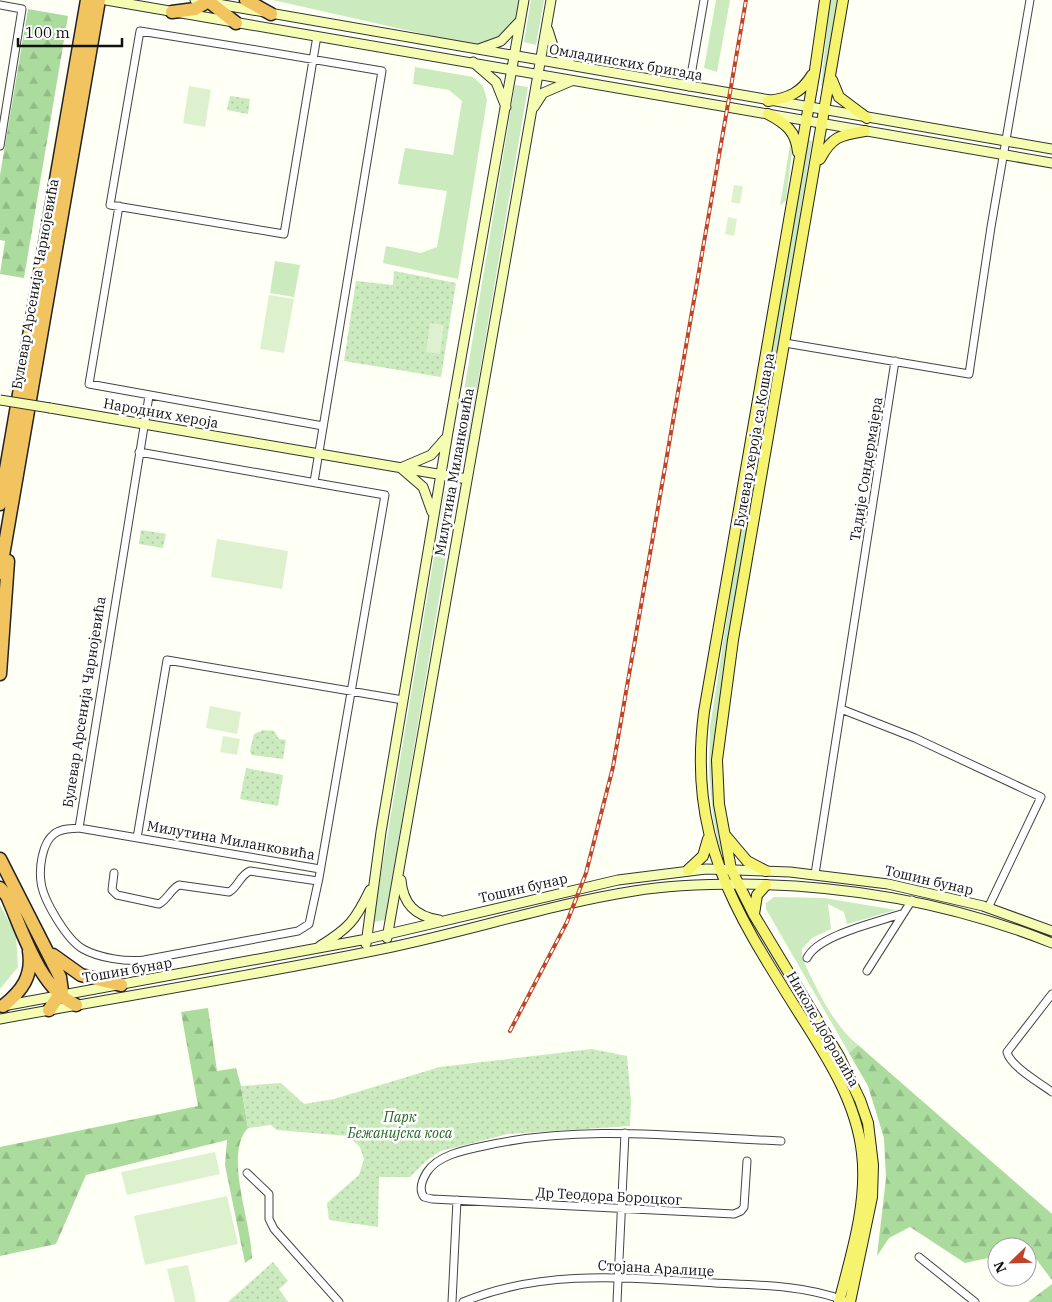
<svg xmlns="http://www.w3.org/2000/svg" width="1052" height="1302" viewBox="0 0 1052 1302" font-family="'IBM Plex Serif',serif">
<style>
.grass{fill:#cbeabe}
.forest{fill:url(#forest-firs)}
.park{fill:url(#park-dots)}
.pitch{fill:#def1cf}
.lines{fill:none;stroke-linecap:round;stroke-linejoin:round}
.street-casing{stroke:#444;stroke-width:9}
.secondary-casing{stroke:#333;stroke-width:11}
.primary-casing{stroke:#222;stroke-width:12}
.highway-casing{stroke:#222;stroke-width:15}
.street{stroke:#fff;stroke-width:7}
.secondary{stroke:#f4fdb1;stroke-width:9}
.primary{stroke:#f6f46e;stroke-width:10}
.highway{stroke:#f2c460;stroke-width:12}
.rail-casing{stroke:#c04429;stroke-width:4}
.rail{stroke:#fff;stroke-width:2;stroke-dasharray:5.5;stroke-linecap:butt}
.secondary-bridge-casing{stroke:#333;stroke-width:11;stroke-linecap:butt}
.secondary-bridge{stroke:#f4fdb1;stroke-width:9}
.labels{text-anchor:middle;stroke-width:5;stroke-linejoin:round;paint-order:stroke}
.street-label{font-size:14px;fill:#111;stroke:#fff}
.park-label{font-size:14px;font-style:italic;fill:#216922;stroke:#fff}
</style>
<defs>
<pattern id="forest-firs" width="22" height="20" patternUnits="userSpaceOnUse" patternTransform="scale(1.25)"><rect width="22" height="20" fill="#abdb9d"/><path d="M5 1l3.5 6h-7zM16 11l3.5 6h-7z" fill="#92bb86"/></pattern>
<pattern id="park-dots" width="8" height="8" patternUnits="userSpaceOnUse" patternTransform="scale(1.25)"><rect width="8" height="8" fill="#cbeabe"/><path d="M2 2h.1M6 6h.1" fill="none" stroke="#adc8a2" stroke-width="1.8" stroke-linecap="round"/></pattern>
</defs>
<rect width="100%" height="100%" fill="#fefff5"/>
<!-- grass -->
<path class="grass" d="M273,0H521L518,17L500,39L477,46Z
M531,0H544L536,45L524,42Z
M716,0H730L717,72L704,68Z
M830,0H837L824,86H821Z
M415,67L473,77L483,86L487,100L458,279L383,263L386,246L421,253L437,247L447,191L398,184L405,148L453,155L462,101L449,90L413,84Z
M515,85L528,87L466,453L462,460L451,469Z
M806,139L812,141L761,457L753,455Z
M793,144L786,200L780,206L790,145Z
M275,261L300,265L294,297L270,293Z
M750,469L758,470L716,732L725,852H720L713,816L709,772L710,727Z
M445,491L455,492L456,498L385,920L373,922Z
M774,897L824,898L896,910L847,924L844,912L828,904L831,929L812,938L802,949V958C816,987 832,1024 858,1045L849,1053L766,909V903Z
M0,905L16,935L18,967L0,989Z"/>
<!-- forest -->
<path class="forest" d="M28,9L68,16L24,278L0,274L5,241L0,240V175Z
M208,1008L217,1071L236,1068L241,1086L248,1128C223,1154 252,1224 252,1258L245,1263L225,1165L227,1140L86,1175L56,1244L0,1256V1147L198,1106L181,1012Z
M858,1045L1052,1214V1280L1027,1247H997V1256L965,1263L910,1227L889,1238L877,1256L886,1178L884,1138L868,1086L849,1053Z
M1052,1284V1302H1028Z"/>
<!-- park -->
<path class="park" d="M230,96L250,99L248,114L227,110Z
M394,271L456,283L441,377L344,361L356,281L393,285Z
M141,530L166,534L163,548L139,544Z
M263,730L274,731L279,739L286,740L283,759L252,755L250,751L254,734Z
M246,768L283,775L278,806L240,799Z
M592,1049L627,1056L631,1101L630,1126L508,1134L441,1151L427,1160L410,1177H379L378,1227L329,1220L327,1203L359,1175L364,1159L360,1147L348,1136L277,1130L271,1125L248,1128L241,1086L281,1083L304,1104L334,1099L440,1067Z
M273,1262L288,1281L279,1289L288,1302H228Z"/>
<!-- pitch -->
<path class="pitch" d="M189,86L211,90L205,127L183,123Z
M734,185L743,186L740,204L731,202Z
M728,217L737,219L734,236L725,234Z
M269,295L294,299L284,353L260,349Z
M430,323L444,325L440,354L426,352Z
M217,539L288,551L282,589L211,577Z
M210,706L241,712L237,734L206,728Z
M223,736L240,739L237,755L220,752Z
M215,1152L220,1174L127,1195L121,1172Z
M227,1196L238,1244L145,1265L134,1216Z
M188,1265L196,1302H175L167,1269Z"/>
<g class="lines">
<!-- street casing -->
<g class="street-casing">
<path id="street" d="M0,5L22,9L0,146
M689,87L704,0
M119,206L89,384L323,426
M785,343L969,374L991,227L1030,0
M139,452L385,495L319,878L309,924L298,931L144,960C126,962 99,958 83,949C67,940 43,900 41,882C39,868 42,843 54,834C61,828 71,829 79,828L320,869
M314,482L382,71C301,57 221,44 140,31L110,205L284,234L317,36
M841,709L915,738L1041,797L988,908
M79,828L149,396
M137,838L167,660L403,700
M114,873L112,890L117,895L159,904C168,899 170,890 179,885L229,892C238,887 240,875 250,871L318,881
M815,874L895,361
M807,958C818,935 878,922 901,914
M867,971L912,900
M1052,994L1007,1052C1010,1066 1040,1083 1052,1092
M747,1161L744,1207L741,1211L734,1214L432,1199L424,1197C418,1189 422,1180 427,1172C438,1155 465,1150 484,1146C582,1124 682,1137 781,1141
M247,1173L269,1194V1219L274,1229L339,1302
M919,1257L975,1302
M452,1302L457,1200
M463,1302C544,1268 630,1278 715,1283C757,1285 803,1285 843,1300
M617,1302L625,1133"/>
</g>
<!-- secondary casing -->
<g class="secondary-casing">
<path id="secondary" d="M106,0L1052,163
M195,0L1052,149
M548,30L554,49L572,65
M479,49L501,41L519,22
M473,62L496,82L506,107
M534,107L543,93L571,81
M50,408L467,479
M403,467L431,455L445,439
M401,468L423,487L432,512
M401,880C403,904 415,916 439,920
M387,938L551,0
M366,944L381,832L448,432L524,0
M320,946C349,928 355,921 370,890
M3,1006L367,939L618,880L706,869L790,872L888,884L983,906L1052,931
M0,1019C131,995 262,974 392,947C473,930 552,904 634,891C669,885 706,884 742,884C850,885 952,903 1052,943"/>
</g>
<!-- primary casing -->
<g class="primary-casing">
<path id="primary" d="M825,0L815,70L704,712C688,839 734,910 799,1013C827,1057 856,1101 862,1153C868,1203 851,1255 839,1302
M843,0L733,640L717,760L719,804L731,869L754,915L839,1056L860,1100L868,1123L873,1165L872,1197L850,1302
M832,80L839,97L867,118
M768,101C789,98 801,93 812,75
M768,114C785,123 796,131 798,152
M820,159C832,136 841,135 865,131
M726,836L747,861L766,871
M688,870L703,856L708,839
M754,914L757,895L766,885"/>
</g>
<!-- highway casing -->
<g class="highway-casing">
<path id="highway" d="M207,0L236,23
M246,0L271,14
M172,12L195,9L210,0
M0,504L87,0
M0,573L99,0
M0,674L8,561
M0,859L60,977L62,991L49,1010
M0,888L7,896C23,932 39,988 76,1005
M53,955L81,975L121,985
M3,1006C22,991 33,976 29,951"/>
</g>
<!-- street -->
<use href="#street" class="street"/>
<!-- secondary -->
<use href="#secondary" class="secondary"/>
<!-- primary -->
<use href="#primary" class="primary"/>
<!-- highway -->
<use href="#highway" class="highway"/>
<!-- rail casing -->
<g class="rail-casing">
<path id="rail" d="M510,1031L567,922L586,873L613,767L746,0"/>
</g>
<!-- rail -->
<use href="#rail" class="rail"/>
<!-- secondary-bridge casing -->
<g class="secondary-bridge-casing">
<path id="secondary-bridge" d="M0,400L50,408"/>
</g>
<!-- secondary-bridge -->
<use href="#secondary-bridge" class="secondary-bridge"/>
</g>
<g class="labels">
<!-- street labels -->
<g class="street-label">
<text transform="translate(626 62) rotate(10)" y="5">Омладинских бригада</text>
<text transform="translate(35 284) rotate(-80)" y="5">Булевар Арсенија Чарнојевића</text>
<text transform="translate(161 413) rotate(10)" y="5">Народних хероја</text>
<text transform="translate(754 440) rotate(-80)" y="5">Булевар хероја са Кошара</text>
<text transform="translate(866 469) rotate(-81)" y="5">Тадије Сондермајера</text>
<text transform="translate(454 472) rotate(-80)" y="5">Милутина Миланковића</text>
<text transform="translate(84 702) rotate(-81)" y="5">Булевар Арсенија Чарнојевића</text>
<text transform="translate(231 840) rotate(10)" y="5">Милутина Миланковића</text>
<text transform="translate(929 880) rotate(13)" y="5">Тошин бунар</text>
<text transform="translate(523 888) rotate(-13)" y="5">Тошин бунар</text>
<text transform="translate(127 970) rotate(-10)" y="5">Тошин бунар</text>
<text transform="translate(823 1029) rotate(60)" y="5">Николе Добровића</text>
<text transform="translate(609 1196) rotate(3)" y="5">Др Теодора Бороцког</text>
<text transform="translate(656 1268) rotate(3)" y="5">Стојана Аралице</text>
</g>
<!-- park labels -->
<g class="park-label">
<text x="400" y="1122">Парк<tspan x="400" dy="16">Бежанијска коса</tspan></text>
</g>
</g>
<!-- north arrow -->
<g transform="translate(1012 1262) rotate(247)"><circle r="24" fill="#ffffff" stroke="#a0a0a0"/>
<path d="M0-4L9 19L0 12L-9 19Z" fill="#c04429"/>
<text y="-8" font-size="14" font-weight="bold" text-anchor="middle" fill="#111111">N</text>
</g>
<!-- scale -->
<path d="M18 38v8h104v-8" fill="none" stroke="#111111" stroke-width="2.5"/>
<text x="25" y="38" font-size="15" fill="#111111" stroke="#ffffff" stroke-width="4" paint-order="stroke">100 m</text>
</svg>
